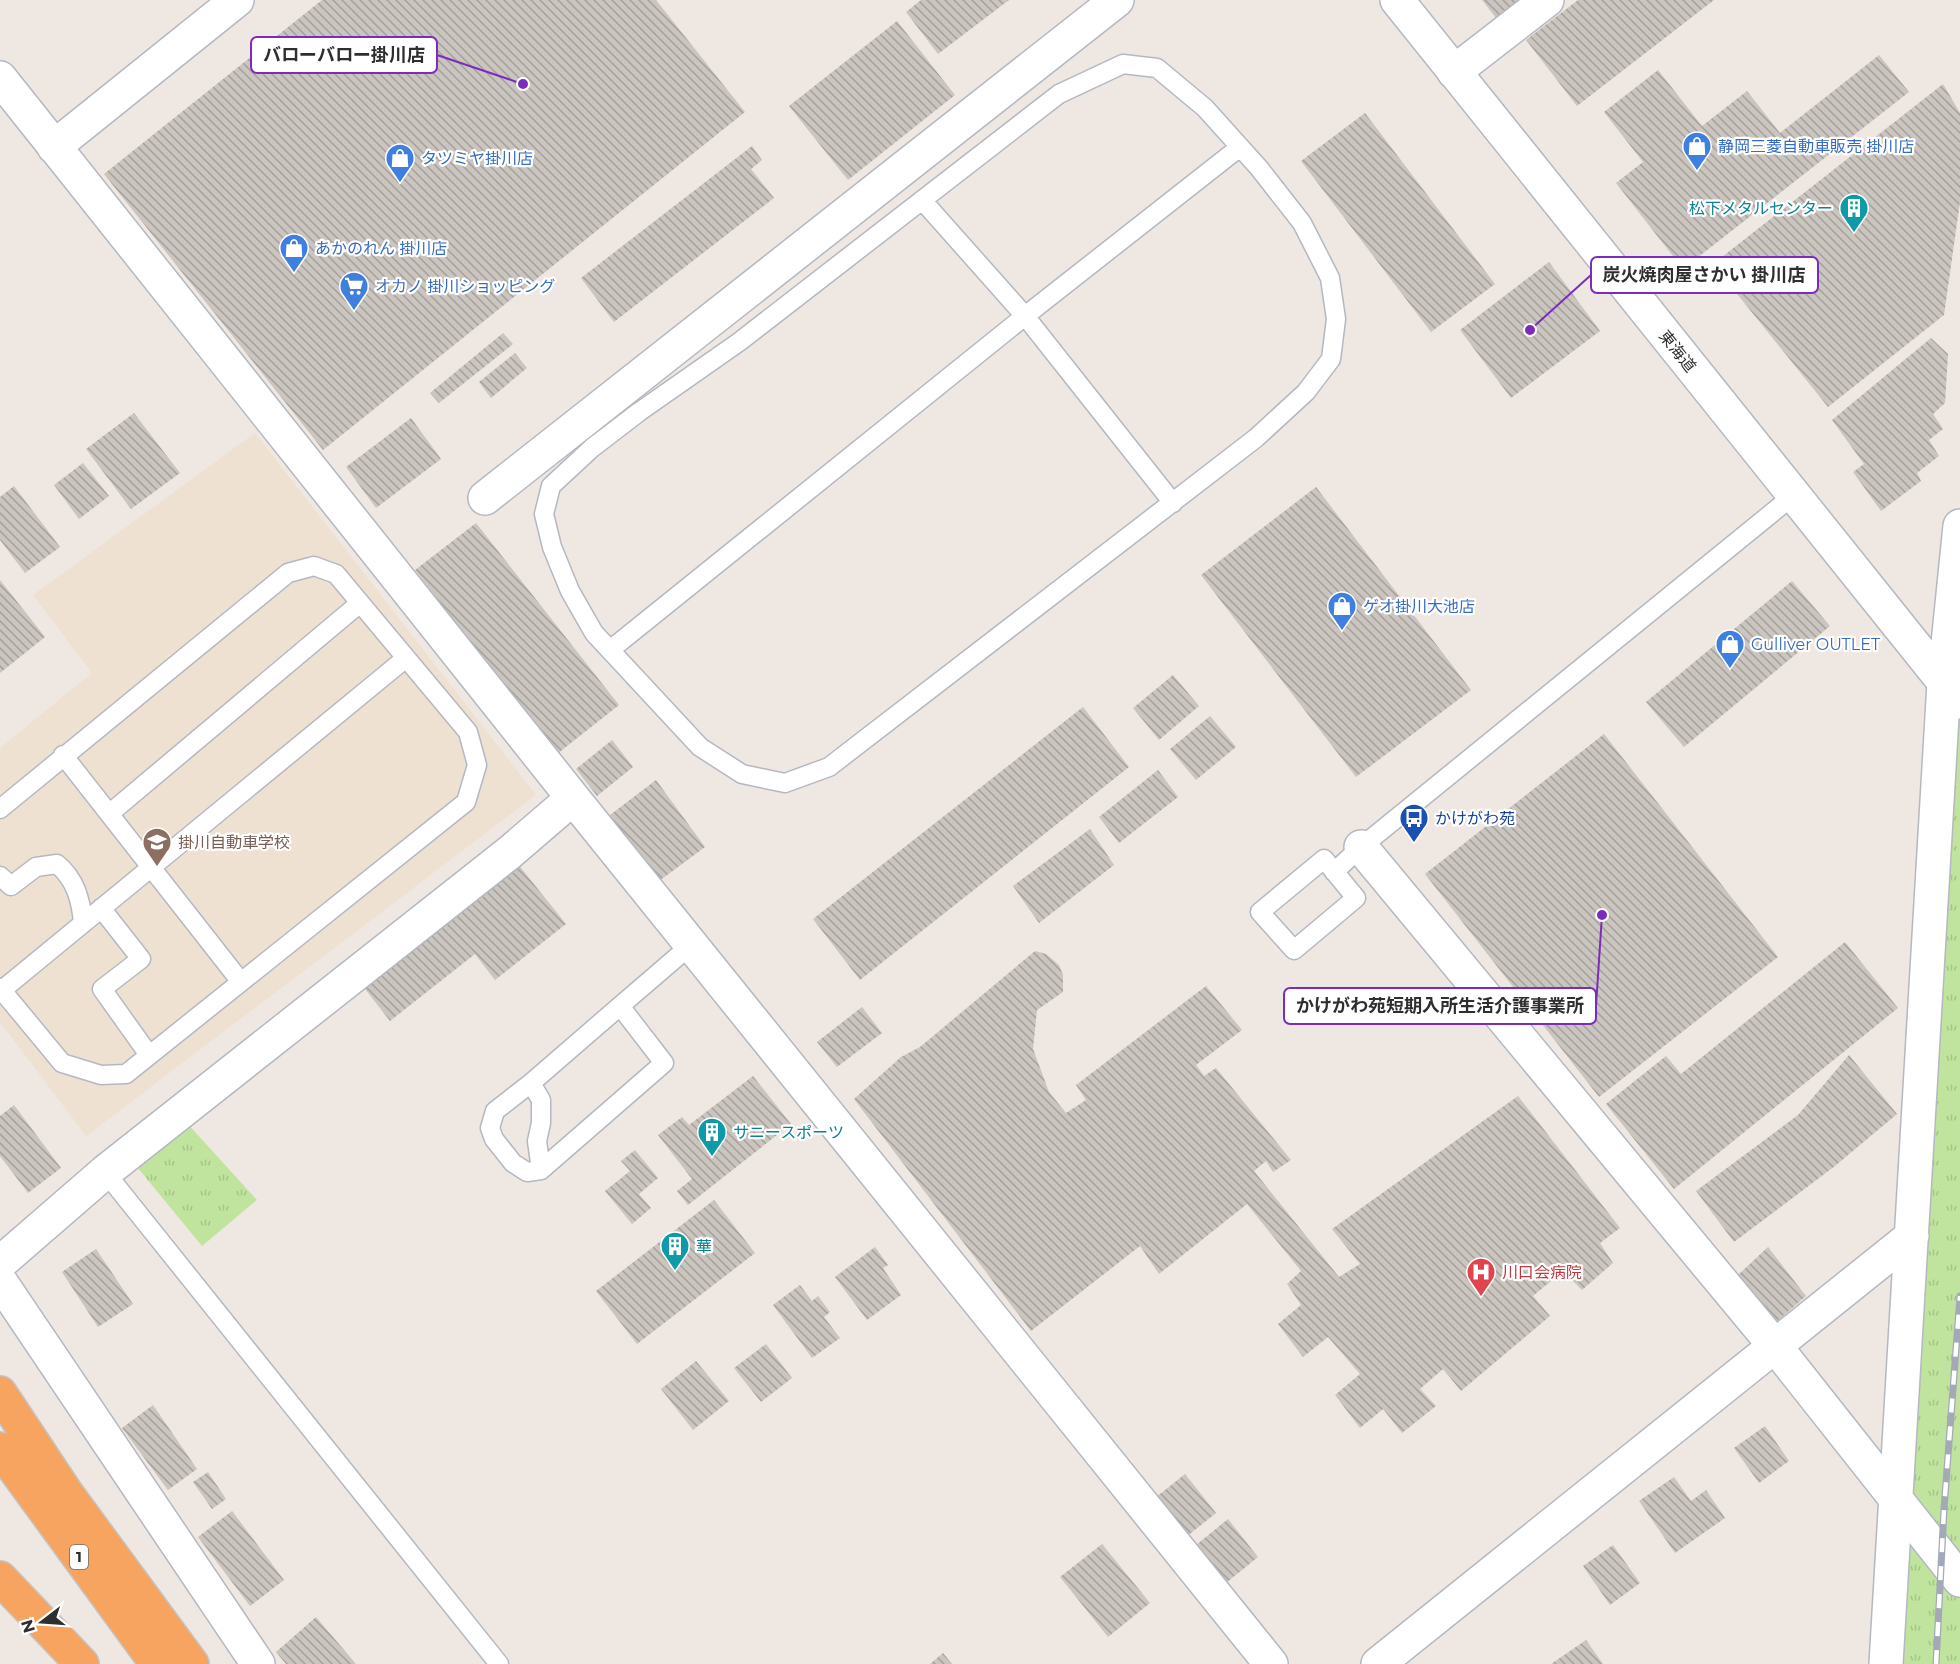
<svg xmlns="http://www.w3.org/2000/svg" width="1960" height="1664" viewBox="0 0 1960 1664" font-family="Montserrat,'Noto Sans JP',sans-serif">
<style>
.education{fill:#efe1d1}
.grass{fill:url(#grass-tufts)}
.building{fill:url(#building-back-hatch)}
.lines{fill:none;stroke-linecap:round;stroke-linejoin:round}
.service-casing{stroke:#b4b8c1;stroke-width:21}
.minor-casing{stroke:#b4b8c1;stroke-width:36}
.secondary-casing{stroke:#b4b8c1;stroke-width:36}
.trunk-casing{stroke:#c4c4c4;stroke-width:36}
.service{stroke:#fff;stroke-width:18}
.minor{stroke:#fff;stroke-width:33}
.secondary{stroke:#fff;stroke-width:33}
.trunk{stroke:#f6a460;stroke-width:33}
.rail-casing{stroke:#a3a9b7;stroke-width:7}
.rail{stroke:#fff;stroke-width:4.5;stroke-dasharray:14;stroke-linecap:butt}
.labels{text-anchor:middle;stroke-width:4.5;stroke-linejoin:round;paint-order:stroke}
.shield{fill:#fff;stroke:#6d6d6d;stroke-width:1.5}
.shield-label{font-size:15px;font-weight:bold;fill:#2e2e2e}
.shop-label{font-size:16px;fill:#366cbe;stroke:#fff;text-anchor:start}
.culture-label{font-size:16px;fill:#0d838f;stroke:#fff;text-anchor:start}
.street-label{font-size:16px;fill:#2e2e2e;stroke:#fff}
.transit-label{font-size:16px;fill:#164399;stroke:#fff;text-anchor:start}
.education-label{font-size:16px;fill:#785e54;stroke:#fff;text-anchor:start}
.health-label{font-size:16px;fill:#be3a42;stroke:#fff;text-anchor:start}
.leader{fill:none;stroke:#7b2cbf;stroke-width:2}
.callout-dot{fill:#7b2cbf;stroke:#fff;stroke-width:2}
.callout{fill:#fff;stroke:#7b2cbf;stroke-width:2}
.callout-label{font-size:18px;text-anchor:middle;font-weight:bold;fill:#2e2e2e}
</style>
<defs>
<pattern id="grass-tufts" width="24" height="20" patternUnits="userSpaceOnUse" patternTransform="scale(1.5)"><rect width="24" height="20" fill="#c0e49e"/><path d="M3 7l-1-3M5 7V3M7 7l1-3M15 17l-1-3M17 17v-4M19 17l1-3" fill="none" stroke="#a5c488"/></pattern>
<pattern id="building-back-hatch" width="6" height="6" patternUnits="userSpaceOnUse" patternTransform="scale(1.5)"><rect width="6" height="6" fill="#cbc5bf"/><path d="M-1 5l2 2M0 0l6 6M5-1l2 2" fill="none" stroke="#a5a09c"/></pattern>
</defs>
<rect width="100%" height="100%" fill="#efe7e1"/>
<!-- education -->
<path class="education" d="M255,433L536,795L86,1136L0,1022V748L92,673L33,595Z"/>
<!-- grass -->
<path class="grass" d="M1960,674V1664H1896Z
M186,1122L257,1200L202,1246L137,1167Z"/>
<!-- building -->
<path class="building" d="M322,0H656L745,112L323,450L104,174Z
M921,0H1009L938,54L906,12Z
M1482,0H1520L1496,18Z
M1578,0H1714L1577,106L1526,40Z
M897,21L955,95L848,180L789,106Z
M1879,55L1909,92L1683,269L1616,183L1643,162L1604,112L1658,70L1702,126L1747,91L1780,133Z
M1943,84L1960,113V202L1944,315L1828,407L1713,264Z
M1365,113L1495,284L1431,332L1301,161Z
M752,146L762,160L751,169L774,198L614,322L581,278Z
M1549,262L1600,331L1511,398L1460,330Z
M503,333L513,344L439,403L430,393Z
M1931,338L1948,354L1945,403L1933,414L1943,429L1929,440L1939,456L1917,473L1921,481L1881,511L1853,472L1864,464L1832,420Z
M515,353L527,368L491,398L479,382Z
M134,413L180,473L131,509L86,449Z
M411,418L441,459L376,508L346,467Z
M83,463L109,496L79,519L54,485Z
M14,486L60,547L25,573L0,540V497Z
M1316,487L1471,690L1356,777L1201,575Z
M476,523L619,705L557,754L415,570Z
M0,580L45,637L0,673Z
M1792,581L1830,626L1684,747L1646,702Z
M1173,675L1199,706L1159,740L1133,708Z
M1083,707L1129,767L860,980L813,919Z
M1210,716L1236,747L1196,780L1170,749Z
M1604,734L1778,957L1599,1097L1425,874Z
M612,740L633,767L597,796L576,769Z
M1158,770L1178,797L1119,843L1099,817Z
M656,780L705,847L655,884L606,818Z
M1090,829L1114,865L1039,923L1013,886Z
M509,853L566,924L495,980L475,954L390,1021L355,976Z
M1845,942L1898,1008L1674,1189L1606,1104L1666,1056L1681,1074Z
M1035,951L1046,954L1052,959L1059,965L1063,975V992L1037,1010L1033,1049L1049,1092L1066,1113L1086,1100L1076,1085L1206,986L1242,1030L1196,1065L1204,1076L1216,1068L1291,1160L1273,1172L1266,1161L1254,1171L1339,1277L1360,1264L1332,1229L1518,1096L1620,1228L1600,1243L1613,1263L1582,1290L1563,1271L1533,1296L1550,1316L1461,1391L1443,1369L1420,1389L1436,1406L1402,1433L1383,1409L1360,1428L1335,1395L1360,1374L1328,1337L1303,1357L1278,1324L1301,1305L1287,1284L1301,1271L1247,1204L1159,1274L1140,1246L1031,1331L854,1099L901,1057L920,1047Z
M862,1007L882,1033L837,1067L817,1042Z
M1849,1055L1897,1114L1835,1166L1734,1242L1696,1191L1798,1115Z
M753,1076L791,1124L688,1205L677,1191L692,1179L658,1135L682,1117L689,1125Z
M14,1105L61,1168L28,1193L0,1156V1116Z
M635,1150L658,1178L639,1194L651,1208L632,1224L605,1191L630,1171L621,1161Z
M714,1200L755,1253L637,1344L596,1291Z
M875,1247L888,1265L883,1268L901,1295L867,1320L835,1277Z
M1768,1247L1806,1296L1776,1322L1738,1275Z
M96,1249L133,1304L98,1327L62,1272Z
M800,1285L812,1301L818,1296L830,1312L824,1317L840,1338L812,1358L773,1305Z
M766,1344L792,1378L761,1402L734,1368Z
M696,1361L729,1401L693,1430L661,1389Z
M153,1405L197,1469L168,1490L122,1428Z
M1765,1426L1789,1461L1759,1483L1734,1448Z
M208,1472L226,1499L212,1509L193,1482Z
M1185,1474L1216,1513L1186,1537L1155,1498Z
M1674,1477L1691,1501L1706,1490L1725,1518L1675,1553L1639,1501Z
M232,1511L284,1580L250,1606L198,1537Z
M1228,1519L1258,1557L1226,1583L1196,1545Z
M1102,1544L1150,1603L1108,1637L1060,1577Z
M1613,1545L1640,1583L1610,1605L1583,1566Z
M316,1617L356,1664H286L276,1652Z
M1586,1640L1603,1664H1551Z
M943,1653L952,1664H930Z"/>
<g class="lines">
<!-- service casing -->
<g class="service-casing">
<path id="service" d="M1123,64L1157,68L1205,108L1259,168L1302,223L1330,278L1336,319L1331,359L1306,392L1256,438L829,767L785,783L742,774L700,747L594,633L570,591L552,547L544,514L551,486L592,448L639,412L739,342L1059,94Z
M922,200L1025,316L1173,503
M610,650L1025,316L1240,147
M63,755L241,982
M0,809L288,573L314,566L336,574L468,732L477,765L466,802L126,1074L101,1075L62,1063L0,988
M109,814L360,603
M1324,859L1356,898L1294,950L1260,912Z
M1334,872L1361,847L1794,495
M0,876L11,886L36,867L57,864C75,879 81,899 83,923
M101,908L141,959L102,989L149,1055
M2,990L406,658
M620,1006L664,1063L541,1170L527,1172L513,1163L494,1139L490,1128L495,1111L531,1083Z
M620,1006L691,945
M531,1083L541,1100V1123L537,1141L541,1170
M105,1172L499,1664"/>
</g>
<!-- minor casing -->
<g class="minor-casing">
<path id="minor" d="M1454,72L1547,0
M0,78L573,798L1271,1664
M54,147L237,0
M485,498L1117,0
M1361,847L1775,1346L1960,1580
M0,1263L105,1172L509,853L573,798
M0,1281L258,1664
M1378,1664L1912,1236
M1886,1664L1944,683L1960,526"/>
</g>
<!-- secondary casing -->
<g class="secondary-casing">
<path id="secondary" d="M1397,0L1960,702"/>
</g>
<!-- trunk casing -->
<g class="trunk-casing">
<path id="trunk" d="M0,1393L67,1494L192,1664
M0,1449L157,1664
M0,1578L82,1664"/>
</g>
<!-- service -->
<use href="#service" class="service"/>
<!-- minor -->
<use href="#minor" class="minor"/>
<!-- secondary -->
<use href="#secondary" class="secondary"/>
<!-- trunk -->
<use href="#trunk" class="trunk"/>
<!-- rail casing -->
<g class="rail-casing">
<path id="rail" d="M1936,1664L1944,1509L1960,1296"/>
</g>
<!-- rail -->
<use href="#rail" class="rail"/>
</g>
<!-- icons -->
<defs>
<g id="shop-pin" transform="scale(1.5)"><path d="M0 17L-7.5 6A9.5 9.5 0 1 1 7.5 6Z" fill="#3f7fe0" stroke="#fff"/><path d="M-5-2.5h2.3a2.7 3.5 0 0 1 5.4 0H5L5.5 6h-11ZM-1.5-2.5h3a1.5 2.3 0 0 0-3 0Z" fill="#fff"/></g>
<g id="building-pin" transform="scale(1.5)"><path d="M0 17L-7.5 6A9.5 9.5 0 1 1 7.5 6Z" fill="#0f9aa8" stroke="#fff"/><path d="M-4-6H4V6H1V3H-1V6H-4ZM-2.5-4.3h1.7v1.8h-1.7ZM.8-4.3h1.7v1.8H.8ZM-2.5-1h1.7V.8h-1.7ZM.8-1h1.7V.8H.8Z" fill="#fff"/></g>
<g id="supermarket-pin" transform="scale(1.5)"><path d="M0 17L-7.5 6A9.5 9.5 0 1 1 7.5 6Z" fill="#3f7fe0" stroke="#fff"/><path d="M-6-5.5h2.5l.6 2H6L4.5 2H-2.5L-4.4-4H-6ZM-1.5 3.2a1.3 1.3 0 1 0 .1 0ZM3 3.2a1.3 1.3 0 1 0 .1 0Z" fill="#fff"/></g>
<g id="bus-pin" transform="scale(1.5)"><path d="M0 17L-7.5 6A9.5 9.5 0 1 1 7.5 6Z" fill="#1a4fb4" stroke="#fff"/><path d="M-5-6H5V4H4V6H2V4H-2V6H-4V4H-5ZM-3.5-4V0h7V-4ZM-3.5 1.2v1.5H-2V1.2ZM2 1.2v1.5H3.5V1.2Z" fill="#fff"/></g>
<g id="school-pin" transform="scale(1.5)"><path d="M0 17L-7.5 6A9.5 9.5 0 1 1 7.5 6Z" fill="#8d6e63" stroke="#fff"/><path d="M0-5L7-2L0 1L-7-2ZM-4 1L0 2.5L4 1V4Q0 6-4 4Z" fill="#fff"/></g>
<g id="hospital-pin" transform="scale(1.5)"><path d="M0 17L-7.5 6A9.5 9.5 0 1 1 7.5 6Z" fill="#e0444e" stroke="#fff"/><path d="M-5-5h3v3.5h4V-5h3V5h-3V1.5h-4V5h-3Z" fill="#fff"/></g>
</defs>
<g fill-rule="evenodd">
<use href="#shop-pin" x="1697" y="146"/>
<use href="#shop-pin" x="400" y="158"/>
<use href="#building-pin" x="1854" y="208"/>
<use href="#shop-pin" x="294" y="248"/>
<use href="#supermarket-pin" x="354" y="286"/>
<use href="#shop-pin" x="1342" y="606"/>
<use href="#shop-pin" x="1730" y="644"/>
<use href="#bus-pin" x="1414" y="818"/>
<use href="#school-pin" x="157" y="842"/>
<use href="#building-pin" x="712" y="1132"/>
<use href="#building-pin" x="675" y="1246"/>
<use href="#hospital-pin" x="1481" y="1272"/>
</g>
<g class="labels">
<!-- shield labels -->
<rect class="shield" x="70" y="1545" width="18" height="24" rx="4.5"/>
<g class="shield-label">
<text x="79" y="1562">1</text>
</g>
<!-- shop labels -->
<g class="shop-label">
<text x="1718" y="152">静岡三菱自動車販売 掛川店</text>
<text x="421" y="164">タツミヤ掛川店</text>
<text x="315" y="254">あかのれん 掛川店</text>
<text x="375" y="292">オカノ 掛川ショッピング</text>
<text x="1363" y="612">ゲオ掛川大池店</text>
<text x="1751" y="650">Gulliver OUTLET</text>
</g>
<!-- culture labels -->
<g class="culture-label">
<text x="1833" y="214" text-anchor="end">松下メタルセンター</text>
<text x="733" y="1138">サニースポーツ</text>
<text x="696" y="1252">華</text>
</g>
<!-- street labels -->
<g class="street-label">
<text transform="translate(1678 351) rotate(51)" y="6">東海道</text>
</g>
<!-- transit labels -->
<g class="transit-label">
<text x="1435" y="824">かけがわ苑</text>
</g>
<!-- education labels -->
<g class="education-label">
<text x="178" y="848">掛川自動車学校</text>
</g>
<!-- health labels -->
<g class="health-label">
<text x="1502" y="1278">川口会病院</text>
</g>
</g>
<!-- callouts -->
<path class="leader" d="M523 84L437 55M1530 330L1591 275M1602 915L1596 1006"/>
<g class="callout-dot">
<circle cx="523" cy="84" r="6"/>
<circle cx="1530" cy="330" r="6"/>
<circle cx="1602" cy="915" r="6"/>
</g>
<g class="callout">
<rect x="251" y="37" width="186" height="36" rx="6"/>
<rect x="1591" y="257" width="227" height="36" rx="6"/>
<rect x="1284" y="988" width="312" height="36" rx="6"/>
</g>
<g class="callout-label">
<text x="344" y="61">バローバロー掛川店</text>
<text x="1704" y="281">炭火焼肉屋さかい 掛川店</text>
<text x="1440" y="1012">かけがわ苑短期入所生活介護事業所</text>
</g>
<!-- north arrow -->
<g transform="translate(42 1622) rotate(253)" stroke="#ffffff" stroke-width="4.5" paint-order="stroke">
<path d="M0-4.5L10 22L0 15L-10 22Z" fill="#2e2e2e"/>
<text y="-9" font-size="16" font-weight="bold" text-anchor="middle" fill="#2e2e2e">N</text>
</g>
</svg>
